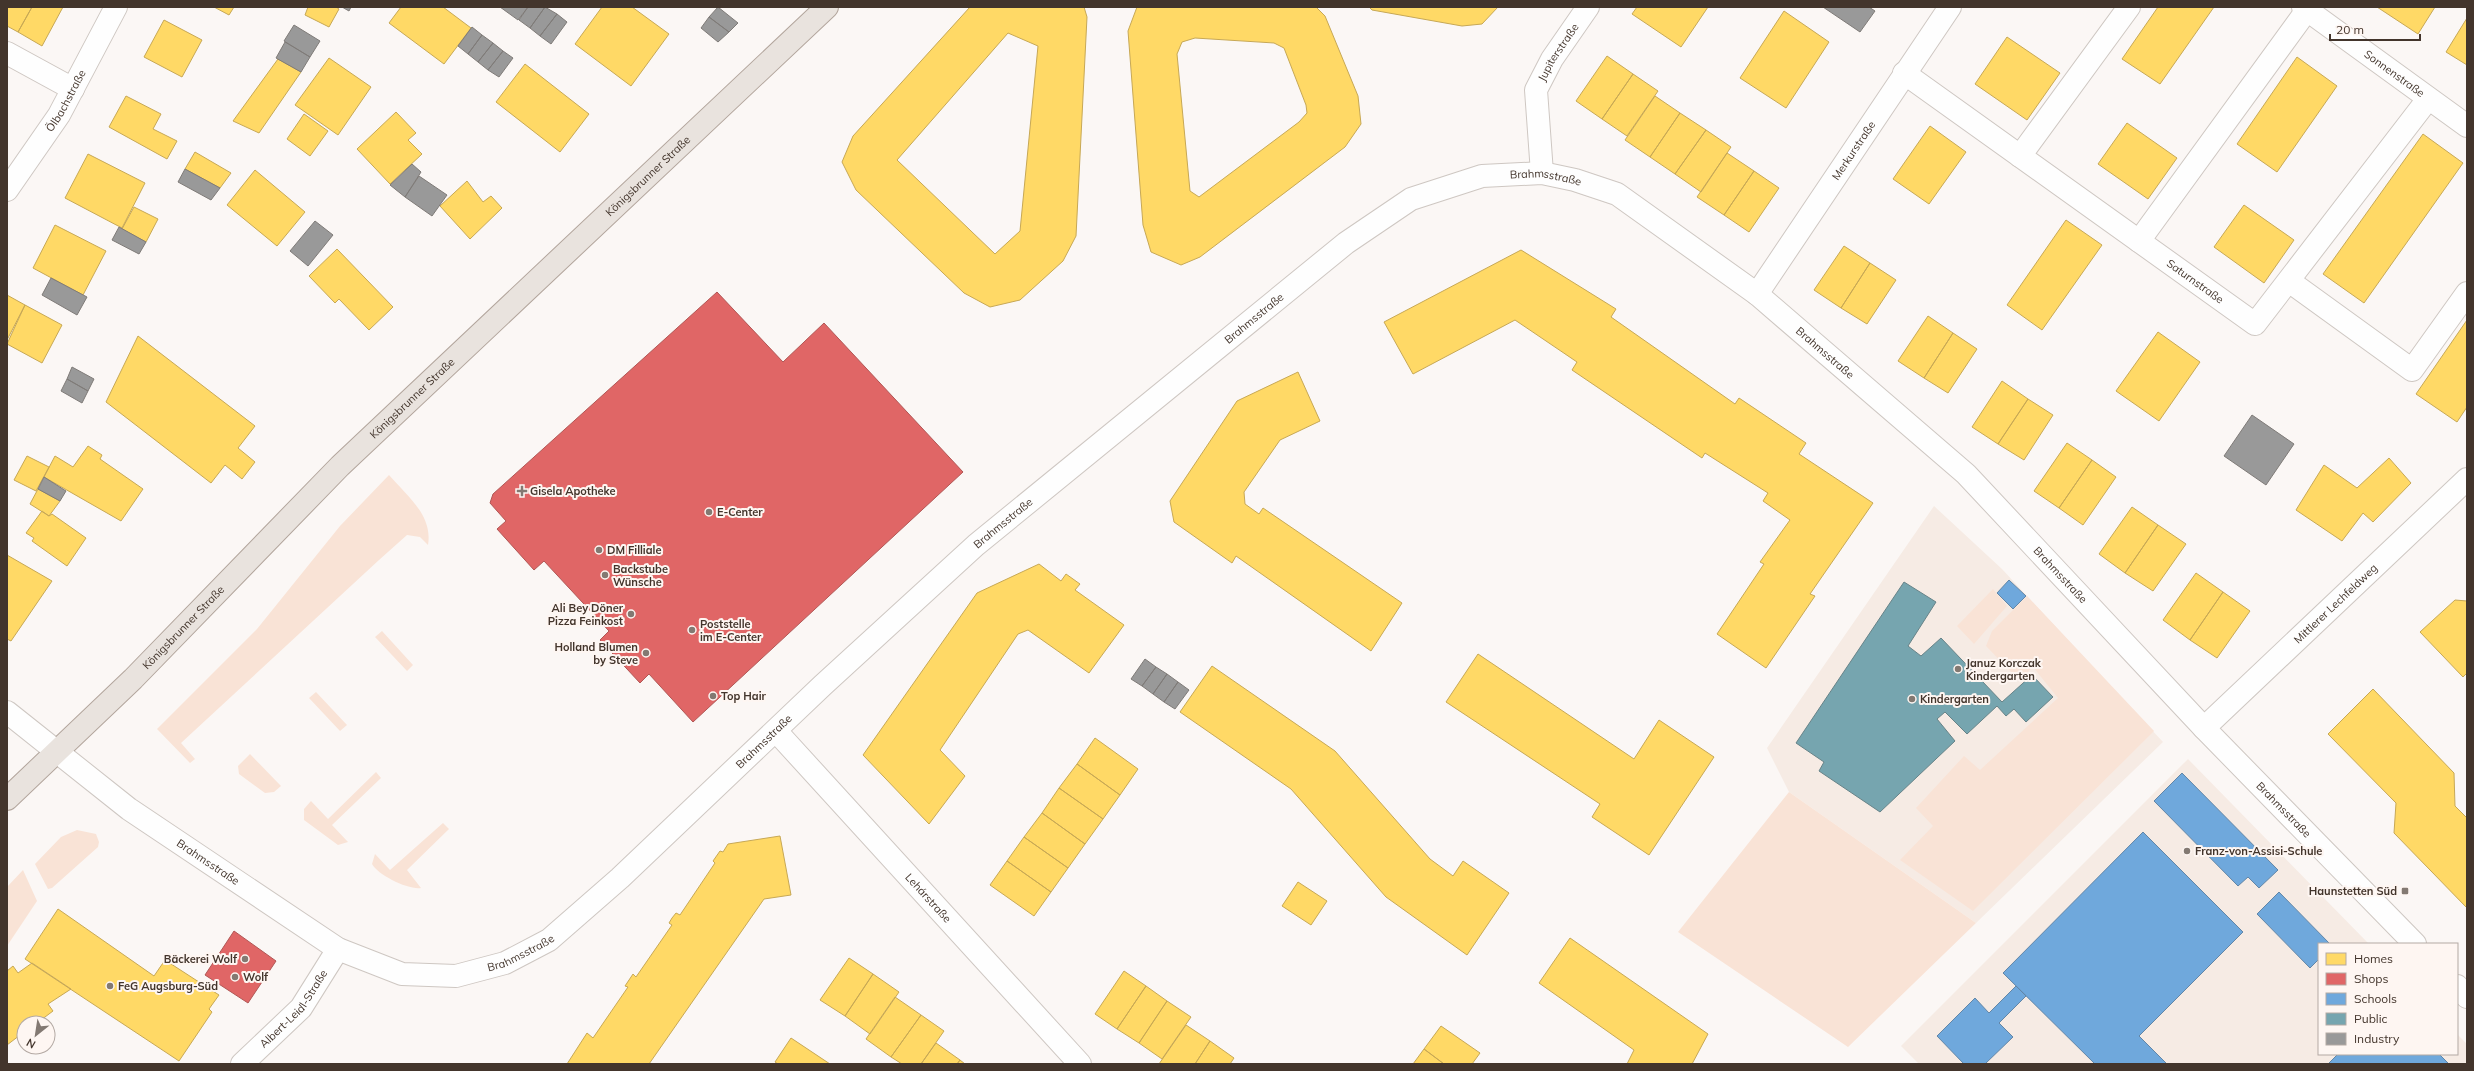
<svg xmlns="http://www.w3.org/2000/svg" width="2474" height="1071" viewBox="0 0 2474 1071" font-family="Mulish,sans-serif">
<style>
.built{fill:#f6ebe4}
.green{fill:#f9e3d6}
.homes{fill:#ffd966;stroke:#c7a855;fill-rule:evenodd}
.shops{fill:#e06666;stroke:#b15755}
.schools{fill:#6fa8dc;stroke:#6286a7}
.public{fill:#76a5af;stroke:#678388}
.industry{fill:#999;stroke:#7f7b78}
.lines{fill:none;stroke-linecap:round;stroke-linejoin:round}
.minor-casing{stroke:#cec7c2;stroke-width:24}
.major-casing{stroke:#b2a59c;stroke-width:24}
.minor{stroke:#fefefe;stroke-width:22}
.major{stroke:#e9e3de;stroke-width:22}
.poi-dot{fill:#837972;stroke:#fef6f2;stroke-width:1.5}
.labels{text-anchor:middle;stroke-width:4;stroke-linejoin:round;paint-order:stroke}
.street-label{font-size:11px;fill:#43352c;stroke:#fef6f2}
.poi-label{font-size:11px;font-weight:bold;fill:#43352c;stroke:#fef6f2;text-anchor:start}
</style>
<rect width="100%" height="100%" fill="#fbf7f5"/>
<!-- built -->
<path class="built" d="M1934,506L2002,569L2163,742L1976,923L1789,792L1767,748Z
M2188,759L2369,944H2319V1054H2457V1034L2467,1044V1064H1919L1901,1046Z"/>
<!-- green -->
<path class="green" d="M389,475C407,496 433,515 428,545L420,537L407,535L379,560L181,743L195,759L190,763L157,729L257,629L340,526Z
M1993,589L2007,606L1974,644L1957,626Z
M2027,596L2154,731L1973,911L1900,860L1933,826L1916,808L1964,756L1980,770L2058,698L2033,667L2019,680L1986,646L1992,631Z
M382,631L413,665L407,671L375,637Z
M316,692L347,725L340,731L309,698Z
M250,754L281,786L274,792L265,793L239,774L238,766Z
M376,772L381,778L332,825L348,842L338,845L304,820V809L311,801L328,819Z
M1789,792L1976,923L1848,1047L1678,932Z
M443,823L449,829L407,870L421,888C408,890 378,875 372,864L375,854L390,870Z
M77,830L96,834L99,842L98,847L52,888L48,889L35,864L61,837Z
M23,870L37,901L7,946V887Z"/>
<!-- homes -->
<path class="homes" d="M7,7H32L18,32L7,26Z
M32,7H63L42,46L18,32Z
M214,7H234L229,15Z
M308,7H336L339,9L329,27L305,15Z
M401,7H443L471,28L444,64L389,23Z
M602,7H632L669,34L631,86L575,44Z
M970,7H1084L1087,17L1076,236L1063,261L1020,300L990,307L964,293L856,190L842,162L853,136ZM1008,33L1038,46L1020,231L995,254L897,160Z
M1137,7H1316L1325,16L1358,96L1361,124L1345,147L1200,257L1181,265L1151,252L1143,225L1128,31ZM1195,38L1274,43L1284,48L1306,105L1307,113L1299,122L1199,197L1190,191L1177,54L1182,42Z
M1369,7H1498L1482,24L1462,26L1372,10Z
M1637,7H1708L1681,47L1632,14Z
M2158,7H2214L2160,84L2122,59Z
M2377,7H2435L2418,34Z
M1784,11L1829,42L1786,108L1740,78Z
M2467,18V65L2446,52Z
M164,20L202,40L182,77L144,57Z
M2007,37L2060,73L2027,120L1975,84Z
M1607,56L1633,74L1602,119L1576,101Z
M2297,57L2337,86L2277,172L2237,144Z
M329,58L371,87L338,135L295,105Z
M278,59L301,72L259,133L233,121Z
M525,64L589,114L560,152L496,102Z
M1633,74L1658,91L1627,136L1602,119Z
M126,96L161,114L153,129L177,141L167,159L109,127Z
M1655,96L1680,113L1650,157L1625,140Z
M396,112L416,133L408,140L422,154L390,184L357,149Z
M1680,113L1706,130L1675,174L1650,157Z
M304,114L328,131L310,156L287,139Z
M2127,123L2177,158L2148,199L2098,164Z
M1930,126L1966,152L1929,204L1893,179Z
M1706,130L1731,147L1701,192L1675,174Z
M2423,134L2463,163L2364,303L2323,274Z
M195,152L231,173L220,188L185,169Z
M1727,153L1754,171L1724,215L1697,197Z
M88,154L145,183L122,228L65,198Z
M255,170L305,212L277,246L227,205Z
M1754,171L1779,188L1749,232L1724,215Z
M467,181L483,202L491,196L502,208L470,239L440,206Z
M2244,205L2294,240L2264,283L2214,247Z
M134,207L158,219L146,242L122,229Z
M2066,220L2102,245L2042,330L2007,305Z
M55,225L106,251L83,295L33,268Z
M1844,246L1870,263L1841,308L1814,290Z
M337,249L393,307L369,330L339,299L335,303L309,276Z
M1521,250L1616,309L1611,317L1735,404L1739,398L1806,443L1799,454L1873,503L1810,594L1815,596L1766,668L1717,634L1764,564L1760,562L1790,520L1763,501L1768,493L1705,453L1702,458L1572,370L1577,362L1515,320L1413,374L1384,322Z
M1870,263L1896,280L1867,324L1841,308Z
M7,295L25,305L7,340Z
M25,305L62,325L42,363L7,344Z
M1928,316L1953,333L1924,378L1898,361Z
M2467,320V407L2457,422L2416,394Z
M2158,332L2200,362L2159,421L2116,391Z
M1953,333L1977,349L1948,393L1924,378Z
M138,336L255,426L238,448L255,462L242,479L225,465L211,483L106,402Z
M1298,372L1320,421L1280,440L1244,492L1245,504L1259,514L1263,508L1402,603L1371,651L1236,556L1232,563L1174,522L1170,501L1237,401Z
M2002,381L2028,399L1998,444L1972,427Z
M2028,399L2053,415L2024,460L1998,444Z
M2067,443L2092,460L2059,508L2034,491Z
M88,446L102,455L100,459L143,489L121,521L44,477L55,456L73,467Z
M27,456L49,467L36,491L14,480Z
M2389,458L2411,483L2373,522L2363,513L2342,541L2296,510L2324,465L2357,488Z
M2092,460L2116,477L2083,525L2059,508Z
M38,489L60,501L49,516L30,504Z
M2132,507L2158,525L2125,573L2099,554Z
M42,511L49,516L52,514L86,538L67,566L32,541L34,538L26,533Z
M2158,525L2186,544L2153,591L2125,573Z
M7,555L52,581L11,641L7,639Z
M1039,564L1061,581L1066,574L1080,584L1075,590L1124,625L1089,673L1028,630L1018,634L940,750L965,776L929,824L863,755L977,593Z
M2196,573L2223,592L2190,640L2163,620Z
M2223,592L2250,611L2217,658L2190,640Z
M2455,600L2467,601V673L2463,677L2420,632Z
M1478,654L1634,759L1659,720L1714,757L1649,855L1592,817L1600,804L1446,702Z
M1212,666L1335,751L1430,859L1453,876L1463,861L1509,893L1467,955L1386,897L1291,789L1180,712Z
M2373,689L2454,773L2455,806L2467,818V908L2394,833L2396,803L2328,734Z
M1095,738L1138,769L1120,795L1077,764Z
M1077,764L1120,795L1103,819L1059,788Z
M1059,788L1103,819L1085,844L1042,813Z
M1042,813L1085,844L1068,868L1024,837Z
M780,836L791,895L764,899L649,1064H567L587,1033L593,1038L628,987L625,986L633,974L636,977L672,925L669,923L672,918L676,913L680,915L715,863L713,861L720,851L723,852L728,844Z
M1024,837L1068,868L1051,892L1007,861Z
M1007,861L1051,892L1034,916L990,885Z
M1298,882L1327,901L1311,925L1282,906Z
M58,909L154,976L165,960L219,995L209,1009L212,1012L179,1061L25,959Z
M1570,938L1708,1034L1692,1064H1627L1634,1050L1539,983Z
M849,958L873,974L845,1016L820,1000Z
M32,963L71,989L48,1004L53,1011L37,1023H24V1032L7,1045V971L13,966L18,973Z
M1124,971L1146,986L1117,1029L1095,1014Z
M873,974L899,992L870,1034L845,1016Z
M1146,986L1167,1001L1139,1043L1117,1029Z
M895,997L921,1015L891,1057L866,1039Z
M1167,1001L1191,1017L1162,1059L1139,1043Z
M921,1015L944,1031L921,1064H902L891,1057Z
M1186,1025L1210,1041L1195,1064H1159Z
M1441,1026L1480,1053L1472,1064H1444L1424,1049Z
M791,1038L830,1064H778L775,1062Z
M1210,1041L1234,1058L1230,1064H1195Z
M936,1043L960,1060L957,1064H921Z
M1424,1049L1444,1064H1413Z
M960,1060L965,1064H957Z"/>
<!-- shops -->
<path class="shops" d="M717,292L783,362L824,323L963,472L693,722L649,674L640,683L600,640L609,631L544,561L534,570L497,529L506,521L490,503L493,494Z
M234,931L276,961L248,1003L205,975Z"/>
<!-- schools -->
<path class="schools" d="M2009,580L2026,596L2013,609L1997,593Z
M2182,773L2278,870L2259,888L2248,877L2238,886L2154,801Z
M2143,832L2243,932L2139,1036L2167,1064H2095L2003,973Z
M2279,892L2330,944H2319V959L2310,968L2257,914Z
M2016,986L2026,996L1999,1023L2013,1037L1985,1064H1964L1937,1036L1975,998L1989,1013Z
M2338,1054H2439L2449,1064H2328Z"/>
<!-- public -->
<path class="public" d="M1904,582L1936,602L1908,646L1921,656L1941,638L2002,702L2032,675L2053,697L2026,722L2014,709L2006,716L1997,706L1967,734L1945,712L1937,719L1955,741L1880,812L1819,771L1824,762L1796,743Z"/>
<!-- industry -->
<path class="industry" d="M342,7H351L349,11Z
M500,7H528L518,20Z
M528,7H545L530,28L519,20Z
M545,7L557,14L540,36L530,28Z
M718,7L738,23L729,32L709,17Z
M1823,7H1869L1875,11L1860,32Z
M557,14L567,22L551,44L540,36Z
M709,17L729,32L718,42L701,28Z
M294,25L320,41L310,57L284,41Z
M472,27L482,35L468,54L458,46Z
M482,35L493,43L478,62L468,54Z
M285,42L310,57L301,72L276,58Z
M493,43L503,51L488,70L478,62Z
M503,51L513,58L499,77L488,70Z
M412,164L421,172L405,197L390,185Z
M185,169L220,188L211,200L178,182Z
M419,176L447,195L432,216L405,197Z
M315,221L333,235L308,266L290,251Z
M119,227L146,242L139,254L112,240Z
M51,278L87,297L77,315L42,295Z
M72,367L94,379L88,391L67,379Z
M67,379L88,391L82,403L61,391Z
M2252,415L2294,444L2266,485L2224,456Z
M44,477L66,491L60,501L38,489Z
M1145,659L1156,667L1142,686L1131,679Z
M1156,667L1167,674L1153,694L1142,686Z
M1167,674L1178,682L1164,702L1153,694Z
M1178,682L1189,690L1175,709L1164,702Z"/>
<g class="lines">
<!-- minor casing -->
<g class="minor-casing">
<g id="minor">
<path id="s1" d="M2303,7L2467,126"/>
<path d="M7,53L73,89"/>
<path id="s2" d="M1904,73L2255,324L2428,99"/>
<path d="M2020,156L2129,7"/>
<path id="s3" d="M1542,173L1536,90L1552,59L1588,7"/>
<path id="s4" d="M7,190L59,115L116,7"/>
<path d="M2139,241L2307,10"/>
<path d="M2289,281L2412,370L2467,293"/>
<path id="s5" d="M1757,294L1950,7"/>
<path id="s6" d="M7,712L129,809L338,949L402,974L456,976L505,963L549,940L620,878L823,685L976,545L1346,243L1411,199L1482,176L1542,173L1575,180L1617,194L1757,294L1966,474L2204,728L2415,944"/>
<path id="s7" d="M2204,728L2467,479"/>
<path id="s8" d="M776,731L1080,1064"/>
<path d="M2457,986L2467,997"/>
<path id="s9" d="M242,1064L301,1008L338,949"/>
</g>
</g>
<!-- major casing -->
<g class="major-casing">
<g id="major">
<path id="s10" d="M7,799L133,679L340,466L827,7"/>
</g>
</g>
<!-- minor -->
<use href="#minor" class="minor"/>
<!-- major -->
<use href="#major" class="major"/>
</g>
<!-- markers -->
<g class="poi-dot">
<path d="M520 485h4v4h4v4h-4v4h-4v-4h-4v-4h4z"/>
<circle cx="709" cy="512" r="4"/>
<circle cx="599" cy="550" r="4"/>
<circle cx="605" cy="575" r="4"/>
<circle cx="631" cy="614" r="4"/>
<circle cx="692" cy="630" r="4"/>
<circle cx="646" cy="653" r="4"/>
<circle cx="1958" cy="669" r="4"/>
<circle cx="713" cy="696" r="4"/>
<circle cx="1912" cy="699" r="4"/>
<circle cx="2187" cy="851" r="4"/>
<rect x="2401" y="887" width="8" height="8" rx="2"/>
<circle cx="245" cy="959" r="4"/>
<circle cx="235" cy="977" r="4"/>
<circle cx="110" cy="986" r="4"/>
</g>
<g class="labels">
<!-- street labels -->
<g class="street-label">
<text dy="4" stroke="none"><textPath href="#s3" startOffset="127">Jupiterstraße</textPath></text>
<text dy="4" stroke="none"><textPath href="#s1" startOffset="113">Sonnenstraße</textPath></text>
<text dy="4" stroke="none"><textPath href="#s4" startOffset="107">Ölbachstraße</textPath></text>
<text dy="4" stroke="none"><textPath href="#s5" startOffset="173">Merkurstraße</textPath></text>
<text dy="4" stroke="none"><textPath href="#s10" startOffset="894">Königsbrunner Straße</textPath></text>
<text dy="4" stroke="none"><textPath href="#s6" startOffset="1907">Brahmsstraße</textPath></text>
<text dy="4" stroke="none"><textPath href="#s2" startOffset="358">Saturnstraße</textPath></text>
<text dy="4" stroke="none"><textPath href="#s6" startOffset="1571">Brahmsstraße</textPath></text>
<text dy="4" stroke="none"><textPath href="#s6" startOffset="2243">Brahmsstraße</textPath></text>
<text dy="4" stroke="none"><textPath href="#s10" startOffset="570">Königsbrunner Straße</textPath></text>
<text dy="4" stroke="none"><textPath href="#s6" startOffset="1247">Brahmsstraße</textPath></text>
<text dy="4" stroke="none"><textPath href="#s6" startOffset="2567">Brahmsstraße</textPath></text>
<text dy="4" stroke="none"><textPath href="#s7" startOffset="181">Mittlerer Lechfeldweg</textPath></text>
<text dy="4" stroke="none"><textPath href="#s10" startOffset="246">Königsbrunner Straße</textPath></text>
<text dy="4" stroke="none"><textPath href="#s6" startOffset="923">Brahmsstraße</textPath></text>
<text dy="4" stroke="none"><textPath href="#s6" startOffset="2891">Brahmsstraße</textPath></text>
<text dy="4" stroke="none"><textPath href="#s6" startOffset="251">Brahmsstraße</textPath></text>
<text dy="4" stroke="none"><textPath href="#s8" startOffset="226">Lehárstraße</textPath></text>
<text dy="4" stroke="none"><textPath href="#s6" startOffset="599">Brahmsstraße</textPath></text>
<text dy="4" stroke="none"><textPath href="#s9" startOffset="76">Albert-Leidl-Straße</textPath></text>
</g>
<!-- poi labels -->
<g class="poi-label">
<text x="530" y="495">Gisela Apotheke</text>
<text x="717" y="516">E-Center</text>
<text x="607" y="554">DM Filliale</text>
<text x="613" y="573">Backstube<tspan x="613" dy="13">Wünsche</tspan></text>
<text x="623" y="612" text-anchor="end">Ali Bey Döner<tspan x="623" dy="13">Pizza Feinkost</tspan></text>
<text x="700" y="628">Poststelle<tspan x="700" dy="13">im E-Center</tspan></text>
<text x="638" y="651" text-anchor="end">Holland Blumen<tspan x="638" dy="13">by Steve</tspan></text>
<text x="1966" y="667">Januz Korczak<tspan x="1966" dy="13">Kindergarten</tspan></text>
<text x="721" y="700">Top Hair</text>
<text x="1920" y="703">Kindergarten</text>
<text x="2195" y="855">Franz-von-Assisi-Schule</text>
<text x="2397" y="895" text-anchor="end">Haunstetten Süd</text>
<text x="237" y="963" text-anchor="end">Bäckerei Wolf</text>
<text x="243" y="981">Wolf</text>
<text x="118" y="990">FeG Augsburg-Süd</text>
</g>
</g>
<!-- border -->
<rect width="2474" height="1071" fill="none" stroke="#43352c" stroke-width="16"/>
<!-- legend -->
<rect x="2318" y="943" width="140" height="112" fill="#fef6f2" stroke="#b3a9a3"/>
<rect x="2326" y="953" width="20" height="12" fill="#ffd966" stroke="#b3a9a3"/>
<text x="2354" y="963" font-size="12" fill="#43352c">Homes</text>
<rect x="2326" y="973" width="20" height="12" fill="#e06666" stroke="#b3a9a3"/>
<text x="2354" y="983" font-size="12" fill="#43352c">Shops</text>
<rect x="2326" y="993" width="20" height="12" fill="#6fa8dc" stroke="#b3a9a3"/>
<text x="2354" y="1003" font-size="12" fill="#43352c">Schools</text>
<rect x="2326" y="1013" width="20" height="12" fill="#76a5af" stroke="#b3a9a3"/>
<text x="2354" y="1023" font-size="12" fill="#43352c">Public</text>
<rect x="2326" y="1033" width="20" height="12" fill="#999999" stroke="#b3a9a3"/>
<text x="2354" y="1043" font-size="12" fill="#43352c">Industry</text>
<!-- north arrow -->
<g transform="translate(36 1035) rotate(210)"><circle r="19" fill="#fef6f2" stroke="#b3a9a3"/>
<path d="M0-3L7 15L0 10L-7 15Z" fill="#837972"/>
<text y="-6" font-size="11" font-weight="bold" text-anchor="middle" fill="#43352c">N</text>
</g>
<!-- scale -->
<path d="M2330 34v6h90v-6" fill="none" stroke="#43352c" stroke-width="2"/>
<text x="2336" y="34" font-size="12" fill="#43352c" stroke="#fef6f2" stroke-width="3" paint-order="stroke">20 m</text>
</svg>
